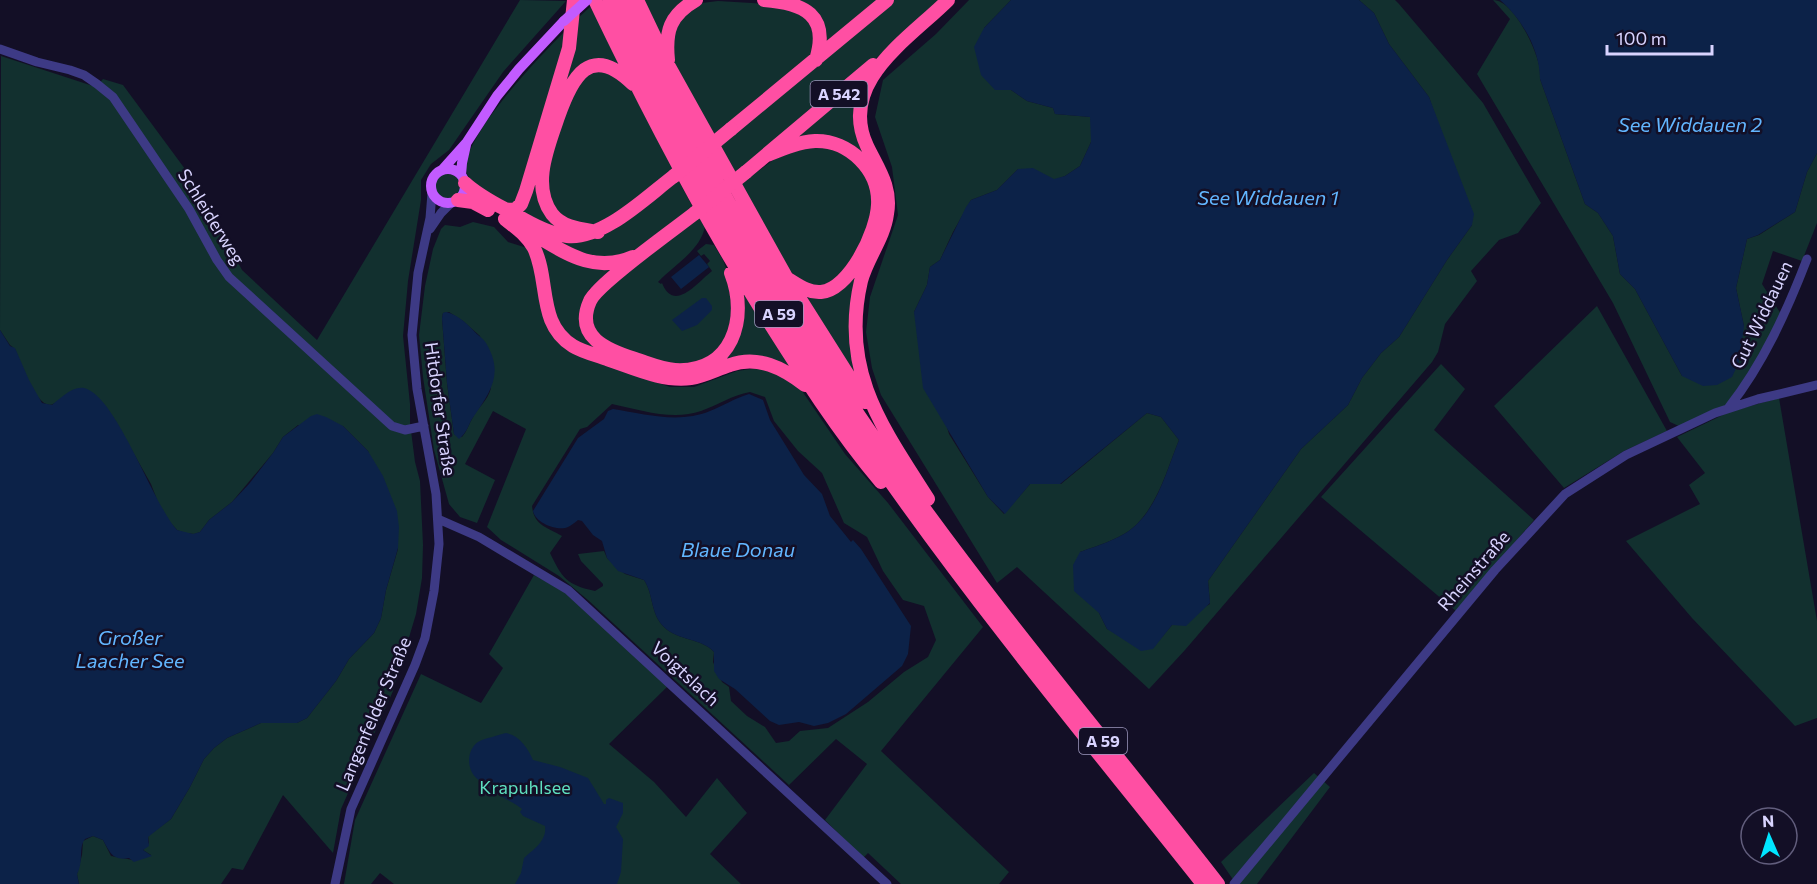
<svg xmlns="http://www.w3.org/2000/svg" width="1817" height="884" viewBox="0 0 1817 884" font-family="Commissioner,sans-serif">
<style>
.green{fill:#12302f;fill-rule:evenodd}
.water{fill:#0c2248}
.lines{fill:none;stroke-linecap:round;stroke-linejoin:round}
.minor{stroke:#3d3a85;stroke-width:9}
.major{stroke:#c25bff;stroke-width:10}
.highway{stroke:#ff4fa3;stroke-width:14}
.major-bridge{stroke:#c25bff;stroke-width:10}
.highway-bridge{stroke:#ff4fa3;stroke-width:14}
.labels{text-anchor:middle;stroke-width:5;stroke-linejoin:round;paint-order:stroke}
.shield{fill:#130f26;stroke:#9e99be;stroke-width:1.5}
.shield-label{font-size:16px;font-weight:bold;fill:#d9d4ff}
.street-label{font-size:18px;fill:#d9d4ff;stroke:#130f26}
.park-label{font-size:18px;fill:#5fe0c0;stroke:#130f26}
.water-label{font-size:20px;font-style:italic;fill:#62b6ff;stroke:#130f26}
</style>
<rect width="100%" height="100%" fill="#130f26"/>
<!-- green -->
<path class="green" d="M520,0L566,1L503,72L449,150L431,164L421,180V200L408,281L403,336L410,404V423L415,462L420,481L423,545L422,578L416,614L393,691L341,809L333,853L283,795L243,870L232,868L221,884H79L77,874L82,855L83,841L93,836L103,840L111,856L133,860L151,855L143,850L149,843L148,836L171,819L190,787L204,759L214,748L227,738L261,723H297L307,718L336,681L349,659L374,633L381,618L386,590L398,549L368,451L343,426L298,425L283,437L273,453L232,502L209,520L200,532L194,534L185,533L177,530L170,522L159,505L151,484L113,417L73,390C66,394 60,401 53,404C37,412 20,360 15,349L10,345L0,330L1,56L96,87L103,79L123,85L185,169L215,220L242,270L317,340Z
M641,0H692L664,44Z
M790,0H882L822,52L824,37Z
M893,0H940L898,40L734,175L719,147Z
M969,0H1011L984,28L1011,90L1027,101L1053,108L1055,114L1091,117V142L1080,166L1065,176L1054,180L1018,169L997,190L971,200L953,232L940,260L930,267L927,285L914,312L949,434L988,497L1004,514L1030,484H1061L1147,413L1161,417L1179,440C1168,467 1159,501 1138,523C1124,538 1099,545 1080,552L1099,613L1107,629L1153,648L1172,625L1210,604L1208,581L1301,449L1348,405L1362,378L1381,353L1399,337L1447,260L1472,225L1429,97L1389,44L1374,13L1359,0H1395L1399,4L1483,103L1541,203L1518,233L1499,240L1471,271L1477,281L1445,324L1438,352L1432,362L1185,650L1149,689L1017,567L997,583L881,395L872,368L866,332L870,297L898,215L892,167L875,117L883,80L936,34Z
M1493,0C1513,0 1535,46 1539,65C1540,69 1540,75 1540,79L1585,204L1598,213L1613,236L1620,274L1635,289L1682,376L1744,326L1736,288L1747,239L1759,235L1795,212L1807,172L1817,153V223L1802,261L1773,251L1762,284L1781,314L1764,350L1727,405L1681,427L1670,422L1613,303L1477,74L1510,19Z
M718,1L788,5L815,23L813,54L713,139L675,65L672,58L671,33L689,8L702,3Z
M591,6L622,67L583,69L538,181L567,234L521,215L577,19Z
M571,25L519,202L511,207C497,199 473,190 467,174C455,142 548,48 571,25Z
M603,69L625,80L636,97L673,169L614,215L595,224H582L564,218L553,207L544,179L571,91L587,72Z
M866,76C863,88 857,99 856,112C855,145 884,169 885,203C886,224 874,241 866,259C848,304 849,339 860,385L799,291C812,294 823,298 835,292C849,285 858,270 864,257C888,212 892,158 834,139C815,132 800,144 785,144Z
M823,144L859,161L876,199L868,232L835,284L806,287L788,269L739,185L780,155Z
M435 187a13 13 0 1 1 26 0a13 13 0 1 1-26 0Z
M677,178L694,209L642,248L621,257H589L539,231L572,240Z
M699,216L705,226C701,250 674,265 658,282L661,284L662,283C674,313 697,283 712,271L707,264L710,261L704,254L701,256L697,251L706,244L714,245L723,260L734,289L728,339L705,360L673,365L614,348L594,331L592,306L597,297Z
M473,222L494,227L508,242L527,248L536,267L543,312L583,357L670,387H694L737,371L758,368L779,372L800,388L845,454L888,503L983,627L881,751L1009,872L999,884H901L868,853L863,858L825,820L867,764L836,739L789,785L588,600L559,576L501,540L487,527L526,429L493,411L465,464L495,480L477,523L460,517L449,504L434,450L423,377L419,335L425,286L433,249L441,229L445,225L460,227ZM449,312L463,321L480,336L491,388C488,401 477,408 472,419C468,426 467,431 462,437L454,434L447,383L442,318L443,313ZM750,392L765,397L774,421L798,451L822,473L844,523L867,537L883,571L903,600L924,606L936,640L928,657L904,672L868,702L828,728L800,731L789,741L776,743L765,727L747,716L731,701L729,687L722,682L713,662L714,652C702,638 678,641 664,627C650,614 654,595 644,580L625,574L607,558L604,551L578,554L581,561L603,584V586L595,591C567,585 562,578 550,553L562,536C547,527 534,526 532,506L580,429L587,427L612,404C640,410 673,421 701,411C718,405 732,395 750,392Z
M536,241L622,265L589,289L591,293L587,338L696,372L743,323L744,313L742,290L792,369L782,364L697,373L581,346L556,322Z
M1597,306L1667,431L1624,451L1564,488L1494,406Z
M1441,364L1465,389L1434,430L1534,520L1456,611L1321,497Z
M1779,398L1817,621V718L1795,726L1692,618L1626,541L1700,504L1689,485L1705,473L1677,437L1729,412Z
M534,575L563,591L668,686L609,744L654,782L686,817L717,778L747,813L710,854L741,884H394L380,873L371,884H344L355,820L421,674L481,703L503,668L489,654Z
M1314,773L1330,787L1257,884H1236L1221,862Z"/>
<!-- water -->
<path class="water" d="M1011,0H1359L1374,13L1389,44L1429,97L1474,214L1472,225L1447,260L1399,337L1381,353L1362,378L1348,405L1301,449L1208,581L1210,603L1186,626L1172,625L1153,649L1141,651L1107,629L1099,613L1074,591L1073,565L1080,552C1099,545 1124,538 1138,523C1159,502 1168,467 1179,440L1161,417L1147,413L1060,484H1030L1005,514L988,497L923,388L914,312L927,285L930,267L940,260L966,207L971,200L997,190L1018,169L1033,168L1054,179L1065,176L1080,166L1091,142L1090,117L1055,114L1053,108L1027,101L1011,90H995L981,75L974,47L984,28Z
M1500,0H1817V153L1807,172L1795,212L1758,235L1747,239L1736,288L1744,326L1739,362L1732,377L1717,385L1703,386L1682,376L1635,289L1620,274L1613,236L1598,213L1585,204L1540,79C1540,50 1522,19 1500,0Z
M699,255L709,267L681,289L671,277Z
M702,298H706L712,306V310L697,325L682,331L672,320Z
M446,312C458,315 465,322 473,330C477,335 483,338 486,343C504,373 491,391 474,416C468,424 468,432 459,439L454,434L447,383L442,318L443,313Z
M0,330L10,346L15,348L29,380L42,403L52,405C61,398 72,386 84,388C116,395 153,504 177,530L193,534L200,532L209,520L232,502L249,484L273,453L283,437L311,416L317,414L326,417L343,426L368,451L383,476L397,511L399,527L398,548L386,590L381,618L374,633L349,659L336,681L307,718L297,723H261L227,738L214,748L204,759L190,787L171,819L148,837L149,846L143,850L152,856L134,862L129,858C113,861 110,853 103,840L93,836L85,839C78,848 84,862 77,874L79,884H0Z
M749,394L763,400L770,420L804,475L822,494L830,516L851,542L853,540L861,549L911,626L908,654L902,666L846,714L828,723L814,726L799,722L779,725L770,721L735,689L719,679L714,671V652C702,638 678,641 664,627C650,614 654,595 644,580L618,571L607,558L602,541L593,535L582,521L578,520C574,523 570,527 565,528C554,530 535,522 533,511L578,438L604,419L608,411L613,409C645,414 679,424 710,411C723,406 735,398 749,394Z
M506,733C519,735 528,748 533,760L560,767L588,778L604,804H606V800L609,798L623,803V813L616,827L623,839L621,872L617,884H515L521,873L524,858C534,849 547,841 545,826L523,816L520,812L522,809C519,806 494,792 491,791L488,783C485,782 481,782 479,780C466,772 466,750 478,742C483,739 499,735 506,733Z"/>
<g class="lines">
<!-- minor -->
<path class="minor" d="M0,49L37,62L70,70L84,75L97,84L113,97L189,209L217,260L229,277L392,426L405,430L424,426
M430,229L441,213L451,203
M1729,407C1763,364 1787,311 1807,259
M438,519L479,537L568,590L887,884
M335,884L351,809L415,665L425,638L434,591L439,544L436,494L417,389L412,335L418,273L430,218L432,193
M1234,884L1495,570L1565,494L1626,455L1715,413L1758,399L1817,385"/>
<!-- major -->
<path class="major" d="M431 186a17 17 0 1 1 34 0a17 17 0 1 1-34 0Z
M442,170L467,142L497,96L519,69L564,21
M461,175L462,163L466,145"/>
<!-- highway -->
<path class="highway" d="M595,0C647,109 702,215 766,317C802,374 838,431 881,482
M610,0C688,163 776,321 881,468C982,612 1094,747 1203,884
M623,0C701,161 789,317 892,464C994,609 1109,744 1218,884
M637,0L668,65L786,277L865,402
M764,0C804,3 830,15 816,60
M668,60C665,31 670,15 696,0
M731,129L887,0
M767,155C782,149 798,142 815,141C849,140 880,170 878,205C877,231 850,289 821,292C808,293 798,285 788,279
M746,172L873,65
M465,183C480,197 498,205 516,215C531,224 549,234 567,236C603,240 646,197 674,176
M458,200L473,202L488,210
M506,210L516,209L521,204L526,191L569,48L574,0
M695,213C676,228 597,284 590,301C574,337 607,350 635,359C648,363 661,369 675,370C732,373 749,319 731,273
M505,219C516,228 527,235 534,248C550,281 537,324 573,346C583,352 596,355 607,359C634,368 663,382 691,378C705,376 717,369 730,365C758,355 783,368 805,385
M526,230C562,250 591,275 633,257
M598,232C581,229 563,228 552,214C531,185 548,147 558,117C572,77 590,42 633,84
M928,499C882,427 840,371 861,281C867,258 884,238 887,214C892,187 878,169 867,146C837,82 909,39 948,0"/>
<!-- major-bridge -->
<path class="major-bridge" d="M564,21L587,0"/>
<!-- highway-bridge -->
<path class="highway-bridge" d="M674,176L731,129
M695,213L746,172"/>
</g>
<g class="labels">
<!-- shield labels -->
<g class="shield">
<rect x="810.5" y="81" width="57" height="26" rx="4.5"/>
<rect x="755" y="301" width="48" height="26" rx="4.5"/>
<rect x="1079" y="728" width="48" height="26" rx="4.5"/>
</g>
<g class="shield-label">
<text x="839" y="100">A 542</text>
<text x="779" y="320">A 59</text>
<text x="1103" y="747">A 59</text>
</g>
<!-- street labels -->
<g class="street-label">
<text transform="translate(211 217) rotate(58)" y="6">Schleiderweg</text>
<text transform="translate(1762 315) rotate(-64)" y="6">Gut Widdauen</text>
<text transform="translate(440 409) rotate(82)" y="6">Hitdorfer Straße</text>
<text transform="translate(1474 571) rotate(-49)" y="6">Rheinstraße</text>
<text transform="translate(685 674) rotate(43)" y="6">Voigtslach</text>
<text transform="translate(374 714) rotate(-67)" y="6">Langenfelder Straße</text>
</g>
<!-- park labels -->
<g class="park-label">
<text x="525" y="794">Krapuhlsee</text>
</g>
<!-- water labels -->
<g class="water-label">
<text x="1690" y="132">See Widdauen 2</text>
<text x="1268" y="205">See Widdauen 1</text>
<text x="738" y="557">Blaue Donau</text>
<text x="130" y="645">Großer<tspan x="130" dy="23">Laacher See</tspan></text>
</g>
</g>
<!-- north arrow -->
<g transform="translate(1769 836) rotate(357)"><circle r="28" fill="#130f26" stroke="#625e7d" stroke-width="1.5"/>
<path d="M0-4.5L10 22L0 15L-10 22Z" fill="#00e5ff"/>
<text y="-9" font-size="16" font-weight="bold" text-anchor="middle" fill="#d9d4ff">N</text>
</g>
<!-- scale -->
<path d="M1607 45v9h105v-9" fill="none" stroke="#d9d4ff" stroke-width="3"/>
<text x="1616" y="45" font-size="18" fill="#d9d4ff" stroke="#130f26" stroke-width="4.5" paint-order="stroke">100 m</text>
</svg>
